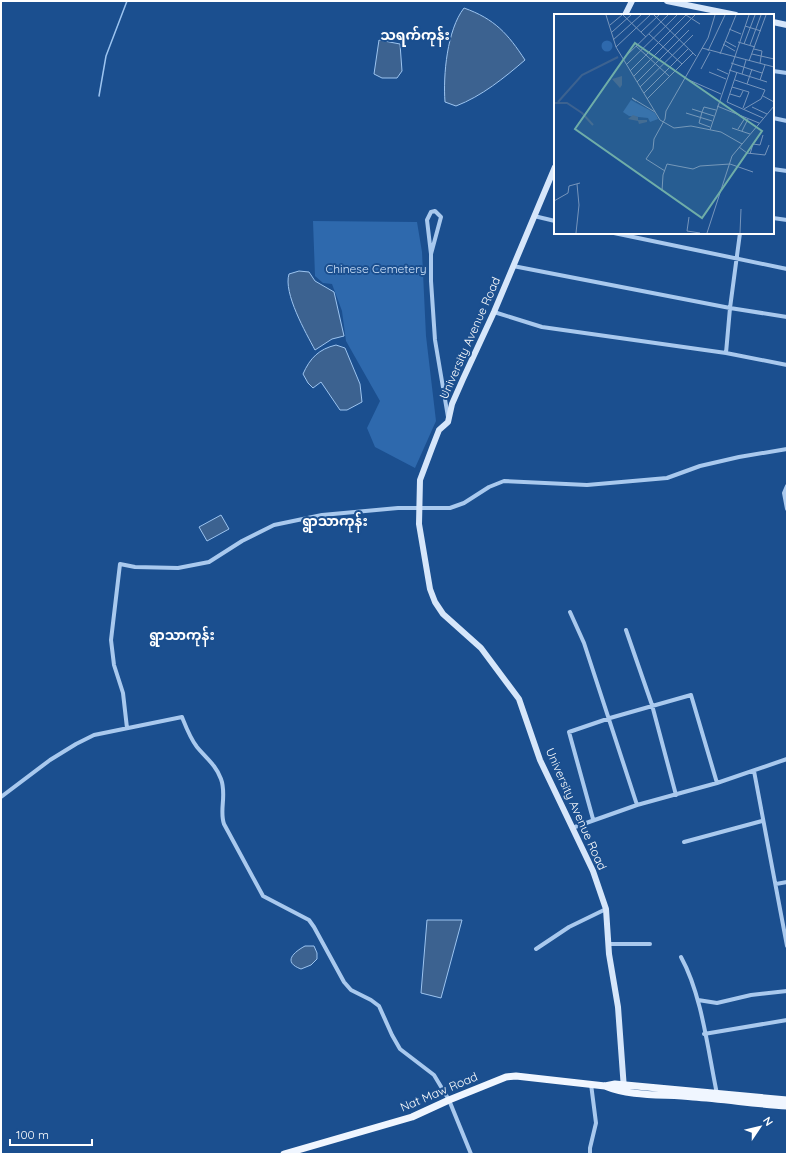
<svg xmlns="http://www.w3.org/2000/svg" width="788" height="1155" viewBox="0 0 788 1155" font-family="Quicksand,'Noto Sans Myanmar',sans-serif">
<style>
.green{fill:#2e69ad}
.water{fill:#3c6290;stroke:#9cc4f0}
.lines{fill:none;stroke-linecap:round;stroke-linejoin:round}
.stream{stroke:#9cc4f0;stroke-width:1.5}
.street{stroke:#a9c9ee;stroke-width:4}
.secondary{stroke:#d6e6fa;stroke-width:6}
.primary{stroke:#f0f6ff;stroke-width:7}
.labels{text-anchor:middle;stroke-width:4;stroke-linejoin:round;paint-order:stroke}
.park-label{font-size:12px;fill:#cfe3fa;stroke:#1b4f8f}
.street-label{font-size:12px;fill:#fff;stroke:#1b4f8f}
.quarter-label{font-size:14px;font-weight:bold;fill:#fff;stroke:#1b4f8f}
.inset-river{fill:none;stroke:#3c6290;stroke-width:2}
.inset-road{fill:none;stroke:#7695bc;stroke-width:1}
.view{fill:#6fada8;fill-opacity:0.15;stroke:#6fada8;stroke-width:2}
.inset-edge{fill:none;stroke:#fff;stroke-width:2}
</style>
<rect width="100%" height="100%" fill="#1b4f8f"/>
<!-- green -->
<path class="green" d="M313,221L417,222L422,252L426,336L436,421L415,468L375,447L367,428L380,401L346,341L342,311L332,284L323,283L315,276Z"/>
<!-- water -->
<path class="water" d="M464,8C495,19 508,34 525,60C504,78 482,96 456,106L445,102C443,75 447,30 464,8Z
M379,40L400,44L402,71L397,78H382L374,74Z
M299,271L309,272L315,281L334,292L344,336L332,339L315,350C306,333 283,293 289,274Z
M336,345L345,348L360,384L362,402L347,410H340L321,382L313,388L308,383L303,374C310,358 319,349 336,345Z
M221,515L229,529L207,541L199,527Z
M427,920H462L441,998L421,993Z
M305,946H314L317,953V959L311,965L301,969C282,962 294,952 305,946Z"/>
<g class="lines">
<!-- stream -->
<path class="stream" d="M99,96L106,56L127,1"/>
<!-- street -->
<path class="street" d="M773,71L787,73
M773,118L787,121
M773,169L787,171
M534,216L555,221
M773,218L787,220
M614,233L787,269
M431,254L427,220L431,212L435,211L441,217L431,254V281L435,340L448,417
M513,266L730,308L787,317
M494,312L542,327L726,353L787,365
M726,353L730,308L740,233
M787,486L784,493L787,509
M570,612L584,643L637,805
M626,630L652,705L676,795
M127,728L123,693L114,665L111,640L120,564L135,567L178,568L209,562L242,541L274,525L322,515L398,508H450L464,503L489,487L504,481L587,485L667,478L700,466L739,457L787,449
M754,771L787,946
M1,797L50,760L76,744L94,735L182,717C186,727 190,738 197,747C206,758 216,765 221,779C227,795 219,810 224,824L263,896L309,920L314,927L344,982L351,990L371,1000L379,1006L392,1035L400,1049L434,1075L449,1100L471,1154
M593,819L569,732L610,718L691,695L717,783
M572,828L637,805L717,783L787,759
M684,842L762,821
M776,884L787,882
M608,944H650
M536,949L569,927L606,909
M681,957C702,995 708,1051 717,1094
M698,1000L717,1003L751,995L787,991
M704,1034L787,1020
M590,1154V1148L596,1123L591,1084"/>
<!-- secondary -->
<path class="secondary" d="M667,1L736,15
M625,15L632,1
M773,22L787,25
M555,167L494,312L463,379L452,404L448,422L439,430L432,448L420,480L419,524L430,589L435,602L443,614L481,648L519,699L540,760L593,871L606,909L609,954L618,1007L624,1089"/>
<!-- primary -->
<path class="primary" d="M605,1086C631,1097 664,1094 693,1097C724,1099 755,1104 787,1106
M284,1154L412,1117L449,1100L506,1077L516,1076L605,1086L615,1084L787,1100"/>
</g>
<g class="labels">
<!-- park labels -->
<g class="park-label">
<text x="376" y="273">Chinese Cemetery</text>
</g>
<!-- street labels -->
<g class="street-label">
<text transform="translate(470 338) rotate(-66)" y="4">University Avenue Road</text>
<text transform="translate(576 809) rotate(66)" y="4">University Avenue Road</text>
<text transform="translate(439 1092) rotate(-23)" y="4">Nat Maw Road</text>
</g>
<!-- quarter labels -->
<g class="quarter-label">
<text x="415" y="40">သရက်ကုန်း</text>
<text x="335" y="526">ရွာသာကုန်း</text>
<text x="182" y="640">ရွာသာကုန်း</text>
</g>
</g>
<!-- overview -->
<g transform="translate(554 14)">
<rect width="220" height="220" fill="#1b4f8f"/>
<path d="M47.5 32a5.5 5.5 0 1 1 11 0a5.5 5.5 0 1 1-11 0ZM77,86L101,99L104,105L96,108L94,104L75,102L69,98Z" fill="#2e69ad"/>
<path d="M68,62V71L66,74L58,65ZM79,101L84,103V106H93V108L85,110L84,107L74,105Z" fill="#3c6290"/>
<path class="inset-river" d="M4,88L28,61L64,43M0,89H13L28,99L39,111"/>
<path class="inset-road" d="M52,1L62,33L106,106L120,114L137,112L167,118L188,130M69,1L92,23M100,1L142,42M132,1L146,10M56,11L68,1M191,12L207,17M175,15L187,20M58,18L77,1M87,18L105,1M95,20L128,50M59,26L87,1M171,27L182,33M184,28L201,33M169,30L181,37M190,30L201,1M196,31L207,1M82,32L115,62M62,33L96,1M148,34L220,53M200,35L208,37L206,49M154,37L171,1M166,40L182,1M198,40L220,45M69,45L114,1M195,47L212,1M177,49L208,59M72,51L123,1M147,55L156,38M163,55L174,60M175,56L213,68M76,57L132,1M155,58L172,65M183,58L173,88L209,104M188,60L192,46M80,62L141,1M135,66L167,80M181,66L211,76L207,85L190,95M206,66L211,51M83,68L135,16M193,70L198,55M86,73L139,21M178,73L195,78L189,94M90,79L134,35M176,80L186,83L189,77M209,82L220,88M93,85L139,39M82,87L78,84L101,98M163,92L205,109M198,93L213,100M138,95L160,102M132,99L158,107M156,113L145,109L148,98L150,93L162,96M178,114L196,120M184,115L191,104M156,116L195,1M188,117L194,105M185,133L193,139L211,141L215,131M196,140L199,130L206,131L209,121M111,157L92,145L99,135L100,125L111,105L112,97L154,24L161,1M108,177L109,161L113,150L139,155L146,152L176,150L199,158M0,187L14,179L15,172L26,169M135,203L133,217L146,219M22,219L25,191L23,170M153,219L178,142L220,92M186,219L187,195"/>
<path class="view" d="M81,29L208,117L148,204L21,115Z"/>
<rect width="220" height="220" class="inset-edge"/>
</g>
<!-- border -->
<rect width="788" height="1155" fill="none" stroke="#ffffff" stroke-width="4"/>
<!-- north arrow -->
<g transform="translate(760 1127) rotate(55)" stroke="#1b4f8f" stroke-width="3" paint-order="stroke">
<path d="M0-3L7 15L0 10L-7 15Z" fill="#ffffff"/>
<text y="-6" font-size="11" font-weight="bold" text-anchor="middle" fill="#ffffff">N</text>
</g>
<!-- scale -->
<path d="M10 1139v6h82v-6" fill="none" stroke="#ffffff" stroke-width="2"/>
<text x="16" y="1139" font-size="12" fill="#ffffff" stroke="#1b4f8f" stroke-width="3" paint-order="stroke">100 m</text>
</svg>
